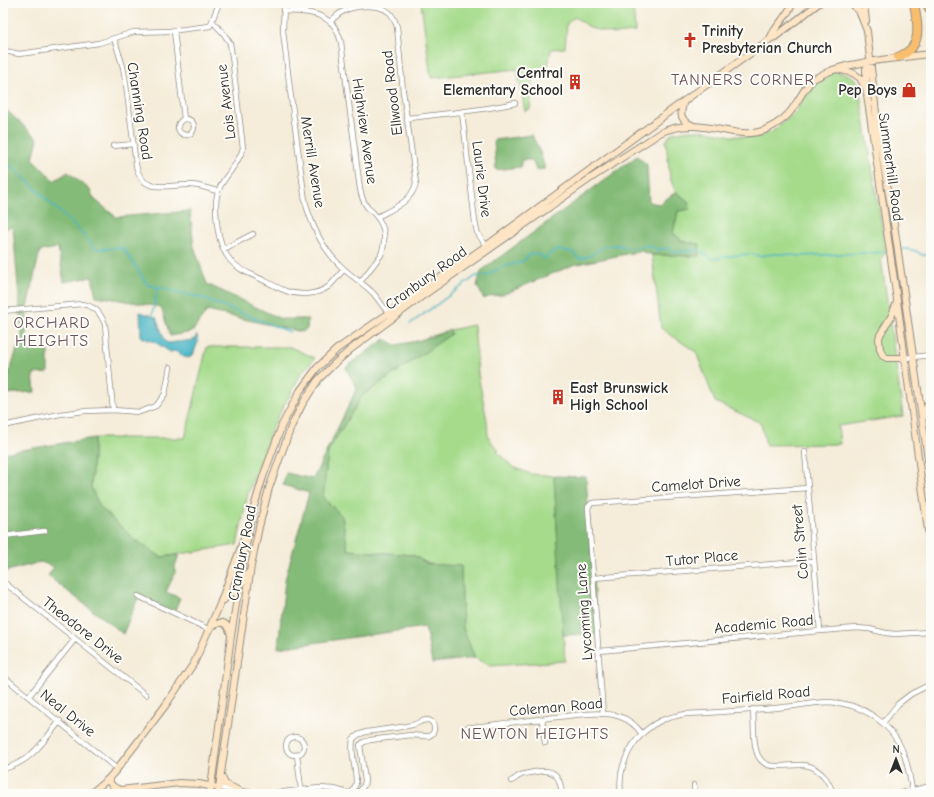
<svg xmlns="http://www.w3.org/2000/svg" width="934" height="797" viewBox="0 0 934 797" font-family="'Comic Neue',sans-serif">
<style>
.green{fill:#a6db8c;stroke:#68835c}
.forest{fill:#84bb78;stroke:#587352}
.water{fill:#49b6c5;stroke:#3a7078}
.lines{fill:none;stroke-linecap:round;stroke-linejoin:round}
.stream{stroke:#49b6c5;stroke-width:1.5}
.street-casing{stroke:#908c82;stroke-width:6}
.secondary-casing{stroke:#908c82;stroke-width:8}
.highway-casing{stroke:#908c82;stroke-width:10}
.street{stroke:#fff;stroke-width:4.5}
.secondary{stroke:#fde5c5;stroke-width:6}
.highway{stroke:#f9be6d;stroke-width:8}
.labels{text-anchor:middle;stroke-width:4;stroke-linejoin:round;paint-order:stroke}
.poi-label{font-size:15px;font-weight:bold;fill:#2b2b2b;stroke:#fdfcf7;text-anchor:start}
.street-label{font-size:15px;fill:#2b2b2b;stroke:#fdfcf7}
.neighbourhood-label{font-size:16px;letter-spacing:1px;fill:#6b545c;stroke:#fdfcf7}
</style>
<rect width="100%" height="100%" fill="#fdfcf7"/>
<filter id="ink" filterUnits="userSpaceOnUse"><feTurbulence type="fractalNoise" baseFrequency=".025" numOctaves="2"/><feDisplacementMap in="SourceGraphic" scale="8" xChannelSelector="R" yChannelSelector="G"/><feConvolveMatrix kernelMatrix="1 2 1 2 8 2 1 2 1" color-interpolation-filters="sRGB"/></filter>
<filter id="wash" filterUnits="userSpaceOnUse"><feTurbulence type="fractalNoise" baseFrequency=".012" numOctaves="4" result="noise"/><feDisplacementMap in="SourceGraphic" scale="16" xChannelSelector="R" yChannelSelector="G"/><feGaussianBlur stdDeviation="0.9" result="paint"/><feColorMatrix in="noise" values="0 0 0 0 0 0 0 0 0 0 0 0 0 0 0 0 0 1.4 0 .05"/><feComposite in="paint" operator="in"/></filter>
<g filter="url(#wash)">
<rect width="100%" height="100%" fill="#f5ecd9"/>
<!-- green -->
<path class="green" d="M421,3H633L635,32L614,34L591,28L575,17L567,23L565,48L551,49L548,66L534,75L530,109L525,111L517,69L431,78Z
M834,71L850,75L858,82L886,253L881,258L903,416L838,426L840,444L766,445L761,423L715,402L696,352L661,328L652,255L698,256L700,244L684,242L673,233L678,211L690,209L688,201L676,192L670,179L666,141L672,133L689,130L707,131L732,136L749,137L772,132L796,112L807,91L818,80Z
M474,325L478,374L487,421L488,436L493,444L498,449V453L513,467L531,474L554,476L565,661L490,666L475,658L463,629L461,567L428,564L413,555L348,550L342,516L323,498L328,451L362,396L451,334L450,330Z
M207,347H290L315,358L301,374L273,426L248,493L237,545L161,557L136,541L100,507L91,488L94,438H185Z"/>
<!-- forest -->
<path class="forest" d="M3,107L38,139L33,159L54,181L68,172L90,190L94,199L116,217L190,211L194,247L207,284L281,319H308L307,329L302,332L207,311L192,332L170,336L161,307L96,296L92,277L64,282L58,248L40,251L27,307L26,349L48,348V373L33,374L35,392L3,394V391L22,334L13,227L3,229Z
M532,135L540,152L545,169L536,170L532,160H521V167L496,170L494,140Z
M637,156L647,165L649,202L659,204L676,192L688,201L690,209L678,211L673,233L684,242L700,244L699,256L652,255L641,251L573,265L502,295L491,296L484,299L477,286L481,271Z
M450,330L451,334L362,396L328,451L323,498L342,516L348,550L413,555L428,564L461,566L463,629L475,658L432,663L425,627L278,648L285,580L309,493L283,485L286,473L313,479L357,388L346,368L351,363L385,339L396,345L417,341Z
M94,438L91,488L100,507L136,541L161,557L179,555L175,566V573L166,592L180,598L174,612L138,598L123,634L48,576L54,567L41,562L3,572V453Z
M554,476L586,477L597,634L563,635Z"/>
<!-- water -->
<path class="water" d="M140,312L156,317L165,341L168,343L194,340L197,335L198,342L193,355L189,358L184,357L175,351L170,352L155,342L141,337Z"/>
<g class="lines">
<!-- stream -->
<path class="stream" d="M3,158L81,232L96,249L123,248L148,285L202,298L290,332
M899,250L906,249L916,251L922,255H931
M152,316L158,287
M410,324L476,276H485L502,267L522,262L530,254H538L545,259L550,253L559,250L573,252L579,259L590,256L604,246L619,245L631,249L649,245L658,250L667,248L675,252L699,250L712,259L738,255L752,254L760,256L773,254H784L800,256L888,252"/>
</g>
</g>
<g filter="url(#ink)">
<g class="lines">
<!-- street casing -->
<g class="street-casing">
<path id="street" d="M284,3L283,31L290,90L305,201C312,227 324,252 345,270C354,278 364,284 373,293C379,300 384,308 390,315
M283,11C298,12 318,11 330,22C336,26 339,35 341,42L360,189C361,195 363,201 367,207C370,210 373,212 376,216C386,227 386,242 381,255L361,281
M212,21L224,34L230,43L232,56L243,148C237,171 216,179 216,205C216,224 218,245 230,260C238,270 251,274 261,279C269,283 278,288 286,291C299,296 316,295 328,287C334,282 339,275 344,269
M330,22C334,18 338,14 342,12C355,5 379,3 390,13C394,17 395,22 397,27L403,91L416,183C412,202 392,209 377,217
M174,31L184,119
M114,38L123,67L126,84L136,165C142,196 168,184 190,185C200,185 208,189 218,191
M3,50L5,51L19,54L99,43L134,32L169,31L210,26L219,3
M462,112L475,222L477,232L486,246
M407,118C443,114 480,111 515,103
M178 127a8 8 0 1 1 16 0a8 8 0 1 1-16 0Z
M113,146L133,144
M224,249L253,234
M3,311L82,304C96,307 99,311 105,324L113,410
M905,358L931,355
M3,426L60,414L85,411L113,410L140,412L156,406L165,394L170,367
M805,452L820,631
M3,536L45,531
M593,578L813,561
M6,584L146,695
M138,596L210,630
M599,651L820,631L857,628L869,629L886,633L895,634L931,632
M3,676L117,769
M29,696L75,639
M753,709C754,721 753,739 756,750C762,774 784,764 801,765C807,765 814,767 818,771C827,777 829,785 834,794
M603,714L588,507L592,503L808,488
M542,719L545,743
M883,723L898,704L911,694L931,684
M465,728C496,724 526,721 557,717C575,715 600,711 618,716C628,719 636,725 642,734
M286 746a9 9 0 1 1 18 0a9 9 0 1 1-18 0Z
M297,755L301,789
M3,769C31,762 42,743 60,721
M511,781C514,780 517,777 519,776C524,773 530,773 535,772C555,768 560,776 562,794
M694,785L695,794
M219,788L256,793H274L319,788L334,789L351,794C353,790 356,786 356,782C356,767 350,753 353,739L358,735L366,732C381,730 397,728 412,725C417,724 422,720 427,720C435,720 437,733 429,736C425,737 416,735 411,735L370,740L364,742L360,745L365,781L364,785L358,794
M621,794C617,764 634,733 662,720C670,717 678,715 686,714C719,712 751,711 784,707C799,706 814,702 829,702C861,703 891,722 903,752C908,764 910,777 912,790
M897,794L931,786"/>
</g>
<!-- secondary casing -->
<g class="secondary-casing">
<path id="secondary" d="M851,3L859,11L867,31L878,131L894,224L931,480
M864,3L866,21
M771,38L775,37L819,3
M870,62L866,69V88L897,300L931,553
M837,69L853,73L860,78L865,87
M684,101C680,113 679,120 692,125
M897,302L892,315L880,335L879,339L880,349L883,356L887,358H905
M924,417L927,406L931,401
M224,600C228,594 235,592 239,587C243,583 246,578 248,573
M211,627C222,620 227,621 231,635
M222,777L225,784L240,791
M108,779C111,786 114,788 121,790L179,783L199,784L214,787
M90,794L108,779L117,769L165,706L194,663L220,604L245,536
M210,794L231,636L243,560L253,510L263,477L282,425L300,391L317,368L337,349L486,246L684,101L769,40C771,37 772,34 774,31C781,21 788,14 793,3
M218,794L251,566L259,527L269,488L291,427L303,403L318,380L333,365L351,349L421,297L591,178L660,133C670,128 681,126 692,126C717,126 741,139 765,130C776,125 789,116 795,105C801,96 806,85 815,78C817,77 821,76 823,74C838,67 851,65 867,62C888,59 910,56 931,54"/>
</g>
<!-- highway casing -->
<g class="highway-casing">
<path id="highway" d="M926,3L931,11
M898,57C904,54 910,52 913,46C921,35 916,16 914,3"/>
</g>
<!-- street -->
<use href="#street" class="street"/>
<!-- secondary -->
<use href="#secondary" class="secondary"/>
<!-- highway -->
<use href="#highway" class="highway"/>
</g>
</g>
<!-- icons -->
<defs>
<g id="church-bare" transform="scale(1.2)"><path d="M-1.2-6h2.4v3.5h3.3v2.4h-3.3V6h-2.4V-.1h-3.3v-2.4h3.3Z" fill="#c8321e" stroke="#fdfcf7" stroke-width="2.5" paint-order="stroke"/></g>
<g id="building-bare" transform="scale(1.2)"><path d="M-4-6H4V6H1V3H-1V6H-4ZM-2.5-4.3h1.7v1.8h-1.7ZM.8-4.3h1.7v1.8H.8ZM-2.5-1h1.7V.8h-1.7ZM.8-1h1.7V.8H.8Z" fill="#c8321e" stroke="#fdfcf7" stroke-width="2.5" paint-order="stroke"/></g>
<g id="shop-bare" transform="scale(1.2)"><path d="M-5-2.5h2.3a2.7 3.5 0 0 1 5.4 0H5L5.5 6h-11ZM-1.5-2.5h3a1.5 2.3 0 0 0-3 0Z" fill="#c8321e" stroke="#fdfcf7" stroke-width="2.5" paint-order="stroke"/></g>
</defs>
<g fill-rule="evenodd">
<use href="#church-bare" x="690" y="40"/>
<use href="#building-bare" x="575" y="82"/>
<use href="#shop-bare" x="909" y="90"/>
<use href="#building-bare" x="558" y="397"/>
</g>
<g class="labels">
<!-- poi labels -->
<g class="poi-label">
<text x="702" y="36">Trinity<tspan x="702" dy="17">Presbyterian Church</tspan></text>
<text x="563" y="78" text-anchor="end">Central<tspan x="563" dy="17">Elementary School</tspan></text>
<text x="897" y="95" text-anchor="end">Pep Boys</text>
<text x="570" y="393">East Brunswick<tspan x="570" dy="17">High School</tspan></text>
</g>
<!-- street labels -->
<g class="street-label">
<text transform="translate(392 93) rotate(-97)" y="5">Ellwood Road</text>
<text transform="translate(226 102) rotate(-97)" y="5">Lois Avenue</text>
<text transform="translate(140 111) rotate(81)" y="5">Channing Road</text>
<text transform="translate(365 131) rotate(82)" y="5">Highview Avenue</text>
<text transform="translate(313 162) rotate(81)" y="5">Merrill Avenue</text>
<text transform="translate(891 167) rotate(82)" y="5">Summerhill Road</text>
<text transform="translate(482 179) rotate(83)" y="5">Laurie Drive</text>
<text transform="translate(426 278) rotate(-36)" y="5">Cranbury Road</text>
<text transform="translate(696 484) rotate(-4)" y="5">Camelot Drive</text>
<text transform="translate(800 542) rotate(-95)" y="5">Colin Street</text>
<text transform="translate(242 553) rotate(-79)" y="5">Cranbury Road</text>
<text transform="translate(702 558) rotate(-5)" y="5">Tutor Place</text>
<text transform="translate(584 612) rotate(-94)" y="5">Lycoming Lane</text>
<text transform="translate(764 624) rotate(-5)" y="5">Academic Road</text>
<text transform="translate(83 630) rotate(38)" y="5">Theodore Drive</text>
<text transform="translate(766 695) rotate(-5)" y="5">Fairfield Road</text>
<text transform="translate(556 707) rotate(-5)" y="5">Coleman Road</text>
<text transform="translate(68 713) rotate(39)" y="5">Neal Drive</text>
</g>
<!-- neighbourhood labels -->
<g class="neighbourhood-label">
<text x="743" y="85">TANNERS CORNER</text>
<text x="52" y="328">ORCHARD<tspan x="52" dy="18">HEIGHTS</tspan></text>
<text x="535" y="739">NEWTON HEIGHTS</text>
</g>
</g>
<!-- margin -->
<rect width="934" height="797" fill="none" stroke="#fdfcf7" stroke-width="16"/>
<!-- north arrow -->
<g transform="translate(896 759)" stroke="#fdfcf7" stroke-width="3" paint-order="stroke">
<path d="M0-3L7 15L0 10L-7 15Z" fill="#2b2b2b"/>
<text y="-6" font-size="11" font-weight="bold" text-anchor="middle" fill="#2b2b2b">N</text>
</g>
</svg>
